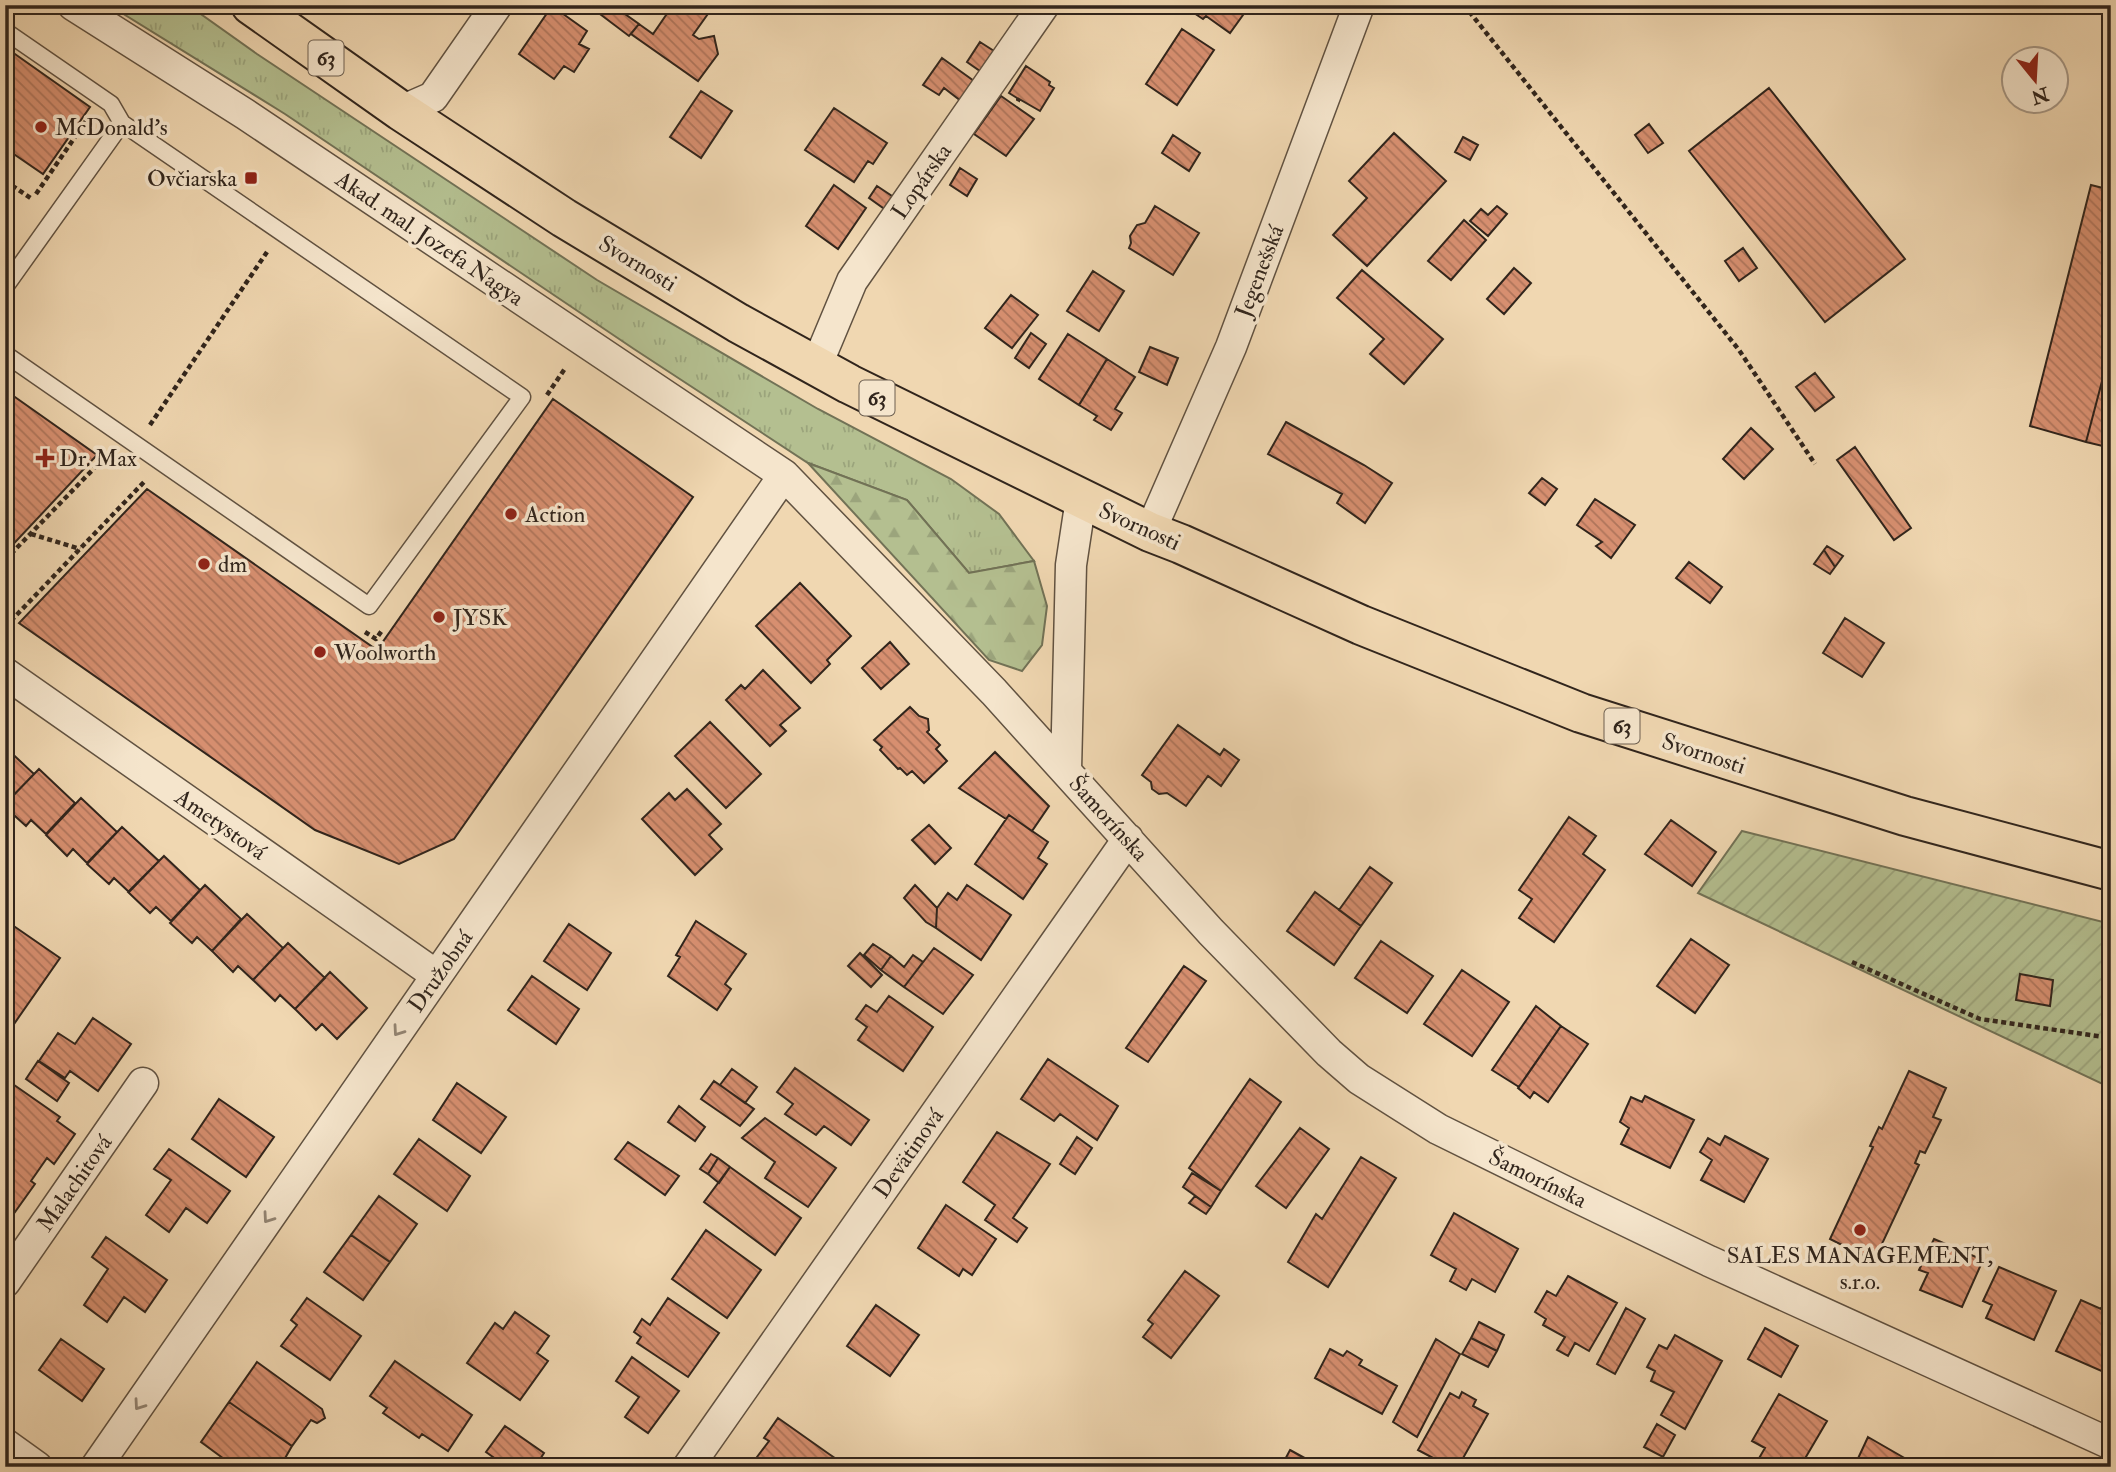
<svg xmlns="http://www.w3.org/2000/svg" width="2116" height="1472" viewBox="0 0 2116 1472" font-family="'IM FELL Double Pica',serif">
<style>
.grass{fill:url(#grass-tufts);stroke:#727256;stroke-width:2}
.forest{fill:url(#forest-firs);stroke:#727256;stroke-width:2}
.garden{fill:url(#garden-furrows);stroke:#727256;stroke-width:2}
.building{fill:url(#building-back-hatch);stroke:#31251c;stroke-width:2}
.lines{fill:none;stroke-linecap:round;stroke-linejoin:round}
.service-casing{stroke:#615241;stroke-width:19}
.minor-casing{stroke:#615241;stroke-width:33}
.primary-casing{stroke:#31251c;stroke-width:42}
.path{stroke:#31251c;stroke-width:4.5;stroke-dasharray:5 3.5;stroke-linecap:butt}
.service{stroke:#f5e5cc;stroke-width:16}
.minor{stroke:#f5e5cc;stroke-width:30}
.primary{stroke:#f0d7b1;stroke-width:38}
.oneway{stroke:#938574}
.poi-dot{fill:#8f2418;stroke:#f5e5cc;stroke-width:2.5}
.labels{text-anchor:middle;stroke-width:7;stroke-linejoin:round;paint-order:stroke}
.shield{fill:#f5e5cc;stroke:#6c5f51;stroke-width:2}
.shield-label{font-size:21px;font-weight:bold;fill:#31251c}
.poi-label{font-size:23px;fill:#31251c;stroke:#f5e5cc;text-anchor:start}
.street-label{font-size:23px;fill:#31251c;stroke:#f5e5cc}
</style>
<defs>
<pattern id="grass-tufts" width="24" height="20" patternUnits="userSpaceOnUse" patternTransform="scale(1.75)"><rect width="24" height="20" fill="#b4bf90"/><path d="M3 7l-1-3M5 7V3M7 7l1-3M15 17l-1-3M17 17v-4M19 17l1-3" fill="none" stroke="#9ba47c"/></pattern>
<pattern id="forest-firs" width="22" height="20" patternUnits="userSpaceOnUse" patternTransform="scale(1.75)"><rect width="22" height="20" fill="#b4bf90"/><path d="M5 1l3.5 6h-7zM16 11l3.5 6h-7z" fill="#9ba47c"/></pattern>
<pattern id="garden-furrows" width="10" height="10" patternUnits="userSpaceOnUse" patternTransform="scale(1.75)"><rect width="10" height="10" fill="#b4bf90"/><path d="M-1 1l2-2M0 10L10 0M9 11l2-2" fill="none" stroke="#9ba47c"/></pattern>
<pattern id="building-back-hatch" width="6" height="6" patternUnits="userSpaceOnUse" patternTransform="scale(1.75)"><rect width="6" height="6" fill="#d78f70"/><path d="M-1 5l2 2M0 0l6 6M5-1l2 2" fill="none" stroke="#af755b"/></pattern>
</defs>
<rect width="100%" height="100%" fill="#f0d7b1"/>
<filter id="stains"><feTurbulence type="fractalNoise" baseFrequency=".00286" numOctaves="4"/><feColorMatrix values="0 0 0 0 .2 0 0 0 0 .09 0 0 0 0 .02 0 0 0 .5 -.17"/></filter>
<radialGradient id="worn" r=".72"><stop offset=".6" stop-color="#630" stop-opacity="0"/><stop offset="1" stop-color="#630" stop-opacity=".3"/></radialGradient>
<!-- grass -->
<path class="grass" d="M109,5H188L257,54L597,280L818,409L951,479L999,514L1034,561L969,573L907,500L808,463L634,349L285,114Z"/>
<!-- forest -->
<path class="forest" d="M808,463L907,500L969,573L1034,561L1047,606L1042,645L1022,671L989,660Z"/>
<!-- garden -->
<path class="garden" d="M1742,831L2111,924V1088L1698,893Z"/>
<!-- building -->
<path class="building" d="M588,5H632L625,14L639,24L629,36Z
M673,5H702L710,11L693,35L699,39L714,36L718,54L698,81L631,34L639,24L653,34Z
M1182,5H1229L1243,15L1230,33L1206,16L1203,19Z
M552,6L587,31L579,44L589,49L574,72L564,66L554,79L519,54Z
M1182,29L1214,50L1177,105L1146,84Z
M980,42L994,51L980,71L967,62Z
M5,47L90,107L43,174L5,148Z
M942,58L974,81L961,101L944,88L939,95L923,85Z
M1026,66L1050,82L1049,85L1054,88L1040,111L1019,99V101L1017,100V98L1009,93Z
M1769,88L1905,259L1825,322L1689,151Z
M701,91L732,111L701,158L670,137Z
M1001,96L1034,119L1006,156L974,134Z
M834,108L887,143L873,164L868,161L854,182L805,150Z
M1649,124L1663,143L1648,153L1635,135Z
M1394,133L1446,181L1367,266L1333,235L1367,198L1349,181Z
M1173,135L1200,153L1189,171L1162,153Z
M1463,137L1478,145L1470,160L1455,152Z
M960,168L977,179L967,196L950,185Z
M834,185L866,208L838,249L806,226Z
M2091,185L2111,190V347L2086,442L2030,426Z
M877,186L895,198L886,210L869,198Z
M1155,206L1199,233L1173,275L1129,248L1131,243L1130,236L1137,225L1145,223Z
M1497,206L1507,214L1488,236L1470,221L1481,209L1488,215Z
M1464,220L1486,240L1451,280L1428,261Z
M1743,248L1757,268L1739,281L1725,261Z
M1514,268L1531,283L1504,314L1487,299Z
M1362,270L1443,339L1404,384L1370,354L1384,339L1337,298Z
M1093,271L1124,291L1099,331L1067,311Z
M1011,295L1038,315L1012,348L985,328Z
M1031,333L1046,344L1029,368L1015,358Z
M1068,334L1107,359L1079,405L1039,379Z
M1150,347L1178,358L1167,385L1139,372Z
M2111,347V448L2086,442Z
M1107,359L1135,377L1115,409L1122,413L1111,430L1094,420L1097,416L1079,405Z
M1815,373L1834,397L1815,411L1796,387Z
M5,390L97,455L5,553Z
M553,399L693,497L454,839L399,864L315,830L19,623L147,489L377,650Z
M1286,422L1364,465L1392,483L1365,523L1337,503L1342,494L1268,454Z
M1751,428L1773,449L1744,479L1723,459Z
M1855,447L1911,528L1894,540L1837,460Z
M1542,478L1557,489L1545,505L1529,493Z
M1595,499L1635,525L1611,558L1596,546L1602,542L1577,525Z
M1827,546L1843,556L1835,567L1824,550Z
M1824,550L1835,567L1830,574L1814,564Z
M1689,562L1722,587L1710,603L1676,578Z
M800,583L851,636L827,660L830,664L811,683L756,626Z
M1845,618L1884,643L1862,677L1823,653Z
M890,642L909,664L881,689L862,668Z
M763,670L800,708L780,725L786,731L770,746L726,700L741,685L745,689Z
M910,707L919,716L928,719L929,730L927,732L940,745L936,749L947,761L924,783L912,771L907,775L900,768L898,769L880,750L882,747L874,740Z
M710,722L761,774L726,808L675,756Z
M1178,725L1220,755L1224,749L1239,760L1221,786L1208,776L1186,806L1167,793L1159,794L1152,789L1151,782L1142,775Z
M5,747L34,774L5,804Z
M995,752L1049,806L1032,831L1009,815L1006,819L959,788Z
M39,769L75,803L46,834L31,820L26,826L5,807V804Z
M687,789L721,824L709,835L722,849L695,875L642,819L669,793L675,800Z
M81,798L117,832L87,863L73,849L67,856L46,835Z
M1009,815L1048,842L1038,858L1047,864L1023,899L975,864Z
M1569,817L1596,836L1583,854L1605,870L1554,942L1519,918L1532,899L1519,890Z
M1671,820L1716,852L1692,886L1645,854Z
M929,825L951,848L935,864L912,840Z
M122,827L159,861L129,892L114,878L109,884L87,864Z
M164,856L200,890L171,921L156,907L150,913L128,892Z
M1370,867L1392,883L1361,926L1339,910Z
M205,885L241,919L212,951L197,937L192,943L170,923Z
M915,885L937,908L936,928L926,922L904,898Z
M967,885L1011,915L981,960L936,928L937,908L948,893L957,900Z
M1315,892L1361,926L1334,965L1287,931Z
M247,914L283,948L253,980L238,966L233,972L212,951Z
M5,920L60,958L14,1024L5,1018Z
M696,921L746,954L725,984L731,989L717,1010L668,976L680,957L676,955Z
M569,924L611,953L587,990L544,961Z
M1691,939L1729,965L1695,1013L1657,986Z
M1381,941L1433,976L1407,1013L1355,978Z
M288,943L325,978L295,1009L280,995L275,1001L253,980Z
M873,944L891,956L881,970L864,955Z
M934,948L973,975L943,1014L904,987Z
M860,953L882,975L871,987L848,966Z
M913,955L923,962L904,987L881,970L891,956L904,967Z
M1184,966L1206,981L1148,1062L1126,1048Z
M1462,970L1509,1002L1472,1056L1424,1024Z
M330,972L367,1008L337,1039L322,1024L316,1030L295,1009Z
M2020,974L2053,980L2050,1006L2016,1000Z
M532,976L579,1009L556,1044L508,1010Z
M2108,991H2111V1015L2105,1014Z
M889,996L933,1027L903,1071L858,1040L867,1027L856,1019L866,1005L877,1012Z
M1536,1006L1561,1026L1519,1087L1492,1070Z
M93,1018L131,1044L98,1091L70,1071L65,1078L39,1061L58,1033L75,1044Z
M1561,1026L1588,1044L1548,1102L1534,1092L1530,1098L1518,1088Z
M1048,1059L1118,1106L1097,1140L1060,1114L1054,1121L1021,1099Z
M38,1061L69,1083L57,1101L26,1079Z
M795,1068L869,1120L851,1145L824,1126L816,1135L785,1114L793,1104L777,1092Z
M732,1069L757,1087L745,1103L720,1085Z
M1909,1071L1946,1088L1933,1117L1941,1120L1925,1153L1920,1151L1915,1163L1919,1165L1874,1261L1830,1239L1873,1147L1870,1146L1879,1127L1882,1129Z
M1250,1079L1281,1102L1221,1191L1189,1168Z
M7,1080L60,1117L57,1121L75,1134L54,1164L47,1158L31,1181L35,1184L5,1226Z
M714,1081L754,1109L740,1126L701,1099Z
M457,1083L506,1117L481,1153L433,1120Z
M1645,1096L1694,1120L1670,1168L1621,1144L1629,1128L1620,1122L1631,1097L1642,1102Z
M219,1099L274,1137L246,1177L192,1139Z
M679,1106L705,1127L695,1141L668,1122Z
M765,1118L836,1168L808,1207L765,1178L775,1162L742,1138Z
M1300,1128L1329,1149L1286,1208L1256,1186Z
M997,1132L1050,1164L1013,1218L1027,1228L1017,1242L985,1220L995,1205L963,1182Z
M1725,1136L1768,1159L1744,1202L1701,1180L1712,1160L1700,1152L1708,1138L1720,1145Z
M1077,1137L1092,1148L1075,1174L1060,1164Z
M419,1139L470,1176L447,1211L394,1174Z
M628,1142L679,1176L665,1195L615,1159Z
M169,1149L230,1191L207,1223L186,1208L169,1232L146,1215L171,1180L154,1169Z
M711,1154L718,1158L708,1174L700,1169Z
M1361,1157L1396,1178L1328,1287L1288,1262L1316,1214L1322,1219Z
M718,1158L730,1167L719,1183L708,1174Z
M730,1167L801,1218L775,1255L704,1202Z
M1192,1173L1221,1191L1211,1207L1183,1187Z
M379,1196L417,1224L390,1262L351,1235Z
M1195,1196L1211,1207L1206,1214L1189,1203Z
M946,1205L996,1239L972,1275L963,1269L959,1276L918,1248Z
M1454,1213L1518,1249L1495,1292L1472,1279L1466,1290L1450,1281L1456,1269L1431,1255Z
M706,1230L761,1270L727,1318L672,1279Z
M351,1235L390,1262L363,1300L324,1272Z
M106,1237L167,1280L145,1312L124,1297L107,1322L84,1305L108,1269L92,1257Z
M1934,1239L1983,1260L1962,1307L1920,1290L1928,1273L1919,1270Z
M1999,1267L2056,1291L2034,1340L1986,1318L1992,1305L1983,1301Z
M1185,1271L1219,1296L1171,1358L1143,1337L1153,1324L1148,1320Z
M1568,1276L1617,1303L1589,1351L1575,1343L1568,1356L1557,1350L1565,1337L1543,1325L1546,1319L1535,1312L1547,1291L1556,1296Z
M2107,1296L2111,1297V1363L2106,1373L2056,1351L2081,1300L2101,1309Z
M307,1298L361,1336L330,1380L281,1346L297,1325L291,1320Z
M668,1298L719,1333L688,1377L637,1343L641,1337L634,1332L642,1319L650,1325Z
M876,1305L919,1335L890,1376L847,1346Z
M1626,1308L1645,1319L1615,1374L1597,1364Z
M515,1312L549,1336L537,1353L548,1361L520,1400L467,1363L495,1323L503,1329Z
M1479,1322L1504,1335L1497,1351L1471,1338Z
M1765,1328L1798,1346L1781,1377L1748,1359Z
M1675,1335L1722,1361L1685,1429L1661,1415L1674,1392L1651,1381L1655,1371L1647,1367L1659,1345L1667,1349Z
M1471,1338L1497,1351L1488,1367L1462,1354Z
M61,1339L104,1369L82,1401L39,1370Z
M1436,1339L1460,1354L1417,1437L1393,1422Z
M1330,1349L1343,1356L1347,1351L1362,1360L1359,1365L1397,1386L1382,1414L1315,1378Z
M632,1357L679,1391L648,1433L625,1417L639,1397L616,1381Z
M395,1361L472,1415L448,1451L422,1434L419,1438L383,1413L387,1408L370,1396Z
M257,1362L322,1409L325,1418L317,1423L311,1420L292,1446L229,1402Z
M1462,1392L1476,1400L1473,1406L1488,1414L1458,1467H1450L1418,1450L1450,1393L1459,1398Z
M1779,1394L1827,1421L1800,1467H1796L1781,1458L1777,1467H1769L1758,1460L1765,1448L1752,1441Z
M229,1402L292,1446L280,1467H235L201,1442Z
M778,1418L829,1454L848,1467H762L754,1461L769,1441L764,1438Z
M1657,1424L1675,1435L1663,1457L1644,1447Z
M505,1426L544,1453L535,1467H507L486,1452Z
M1868,1437L1920,1467H1854Z
M1290,1450L1321,1467H1281Z"/>
<g class="lines">
<!-- service casing -->
<g class="service-casing">
<path id="service" d="M5,31L111,104L122,123
M5,287L122,123L522,397L369,606L5,354"/>
</g>
<!-- minor casing -->
<g class="minor-casing">
<path id="minor" d="M73,5L245,114L784,475L994,692L1211,932L1329,1053L1359,1079L1438,1129L1566,1192L1709,1261L2111,1444
M401,111L433,97L497,5
M816,367L852,281L1044,5
M1150,532L1231,347L1359,5
M5,673L436,975
M1066,770L1071,565L1081,499
M5,1282L143,1083
M5,1444L37,1467
M96,1467L784,475
M688,1467L1128,839"/>
</g>
<!-- primary casing -->
<g class="primary-casing">
<path id="primary" d="M251,5L401,111L564,218L738,323L849,384L1150,532L1181,544L1361,625L1581,713L1905,816L2111,871"/>
</g>
<!-- path -->
<path class="path" d="M1464,5L1739,350L1815,464
M5,181L32,199
M36,194L88,118
M547,395L566,367
M150,425L267,252
M31,534L80,549
M5,560L107,455
M5,612L11,621
M5,627L145,481
M365,632L376,639L383,629
M1852,962L1980,1019L2111,1038"/>
<!-- service -->
<use href="#service" class="service"/>
<!-- minor -->
<use href="#minor" class="minor"/>
<!-- primary -->
<use href="#primary" class="primary"/>
</g>
<!-- one-way arrows -->
<defs><path id="oneway-chevron" d="M-2-3.5L2.5 0L-2 3.5" fill="none" stroke-width="1.6" stroke-linecap="round" stroke-linejoin="round" transform="scale(1.75)"/></defs>
<g class="oneway">
<use href="#oneway-chevron" transform="translate(398 1031) rotate(125)"/>
<use href="#oneway-chevron" transform="translate(268 1218) rotate(125)"/>
<use href="#oneway-chevron" transform="translate(139 1405) rotate(125)"/>
</g>
<!-- markers -->
<g class="poi-dot">
<circle cx="41" cy="127" r="7"/>
<rect x="244" y="171" width="14" height="14" rx="3.5"/>
<path d="M41.5 447.5h7v7h7v7h-7v7h-7v-7h-7v-7h7z"/>
<circle cx="511" cy="514" r="7"/>
<circle cx="204" cy="564" r="7"/>
<circle cx="439" cy="617" r="7"/>
<circle cx="320" cy="652" r="7"/>
<circle cx="1860" cy="1230" r="7"/>
</g>
<g class="labels">
<!-- shield labels -->
<g class="shield">
<rect x="308.5" y="40.5" width="35" height="35" rx="5"/>
<rect x="859.5" y="380.5" width="35" height="35" rx="5"/>
<rect x="1604.5" y="708.5" width="35" height="35" rx="5"/>
</g>
<g class="shield-label">
<text x="326" y="65">63</text>
<text x="877" y="405">63</text>
<text x="1622" y="733">63</text>
</g>
<!-- poi labels -->
<g class="poi-label">
<text x="55" y="135">McDonald's</text>
<text x="237" y="186" text-anchor="end">Ovčiarska</text>
<text x="59" y="466">Dr. Max</text>
<text x="525" y="522">Action</text>
<text x="218" y="572">dm</text>
<text x="453" y="625">JYSK</text>
<text x="334" y="660">Woolworth</text>
<text x="1860" y="1263" text-anchor="middle">SALES MANAGEMENT,<tspan x="1860" dy="26">s.r.o.</tspan></text>
</g>
<!-- street labels -->
<g class="street-label">
<text transform="translate(921 181) rotate(-55)" y="8">Lopárska</text>
<text transform="translate(430 238) rotate(34)" y="8">Akad. mal. Jozefa Nagya</text>
<text transform="translate(638 263) rotate(31)" y="8">Svornosti</text>
<text transform="translate(1259 271) rotate(-69)" y="8">Jegenešská</text>
<text transform="translate(1140 526) rotate(24)" y="8">Svornosti</text>
<text transform="translate(1704 753) rotate(18)" y="8">Svornosti</text>
<text transform="translate(1109 818) rotate(48)" y="8">Šamorínska</text>
<text transform="translate(221 824) rotate(35)" y="8">Ametystová</text>
<text transform="translate(440 971) rotate(-55)" y="8">Družobná</text>
<text transform="translate(908 1153) rotate(-55)" y="8">Devätinová</text>
<text transform="translate(1538 1178) rotate(26)" y="8">Šamorínska</text>
<text transform="translate(74 1183) rotate(-55)" y="8">Malachitová</text>
</g>
</g>
<!-- margin -->
<rect width="2116" height="1472" fill="none" stroke="#f0d7b1" stroke-width="28"/>
<rect x="7" y="7" width="2102" height="1458" fill="none" stroke="#31251c" stroke-width="3.5"/>
<rect x="14" y="14" width="2088" height="1444" fill="none" stroke="#31251c" stroke-width="2"/>
<!-- north arrow -->
<g transform="translate(2035 80) rotate(162)"><circle r="33" fill="#f5e5cc" stroke="#a79886" stroke-width="2"/>
<path d="M0-5L12 26L0 18L-12 26Z" fill="#8f2418"/>
<text y="-10" font-size="19" font-weight="bold" text-anchor="middle" fill="#31251c">N</text>
</g>
<rect width="100%" height="100%" filter="url(#stains)"/>
<rect width="100%" height="100%" fill="url(#worn)"/>
</svg>
